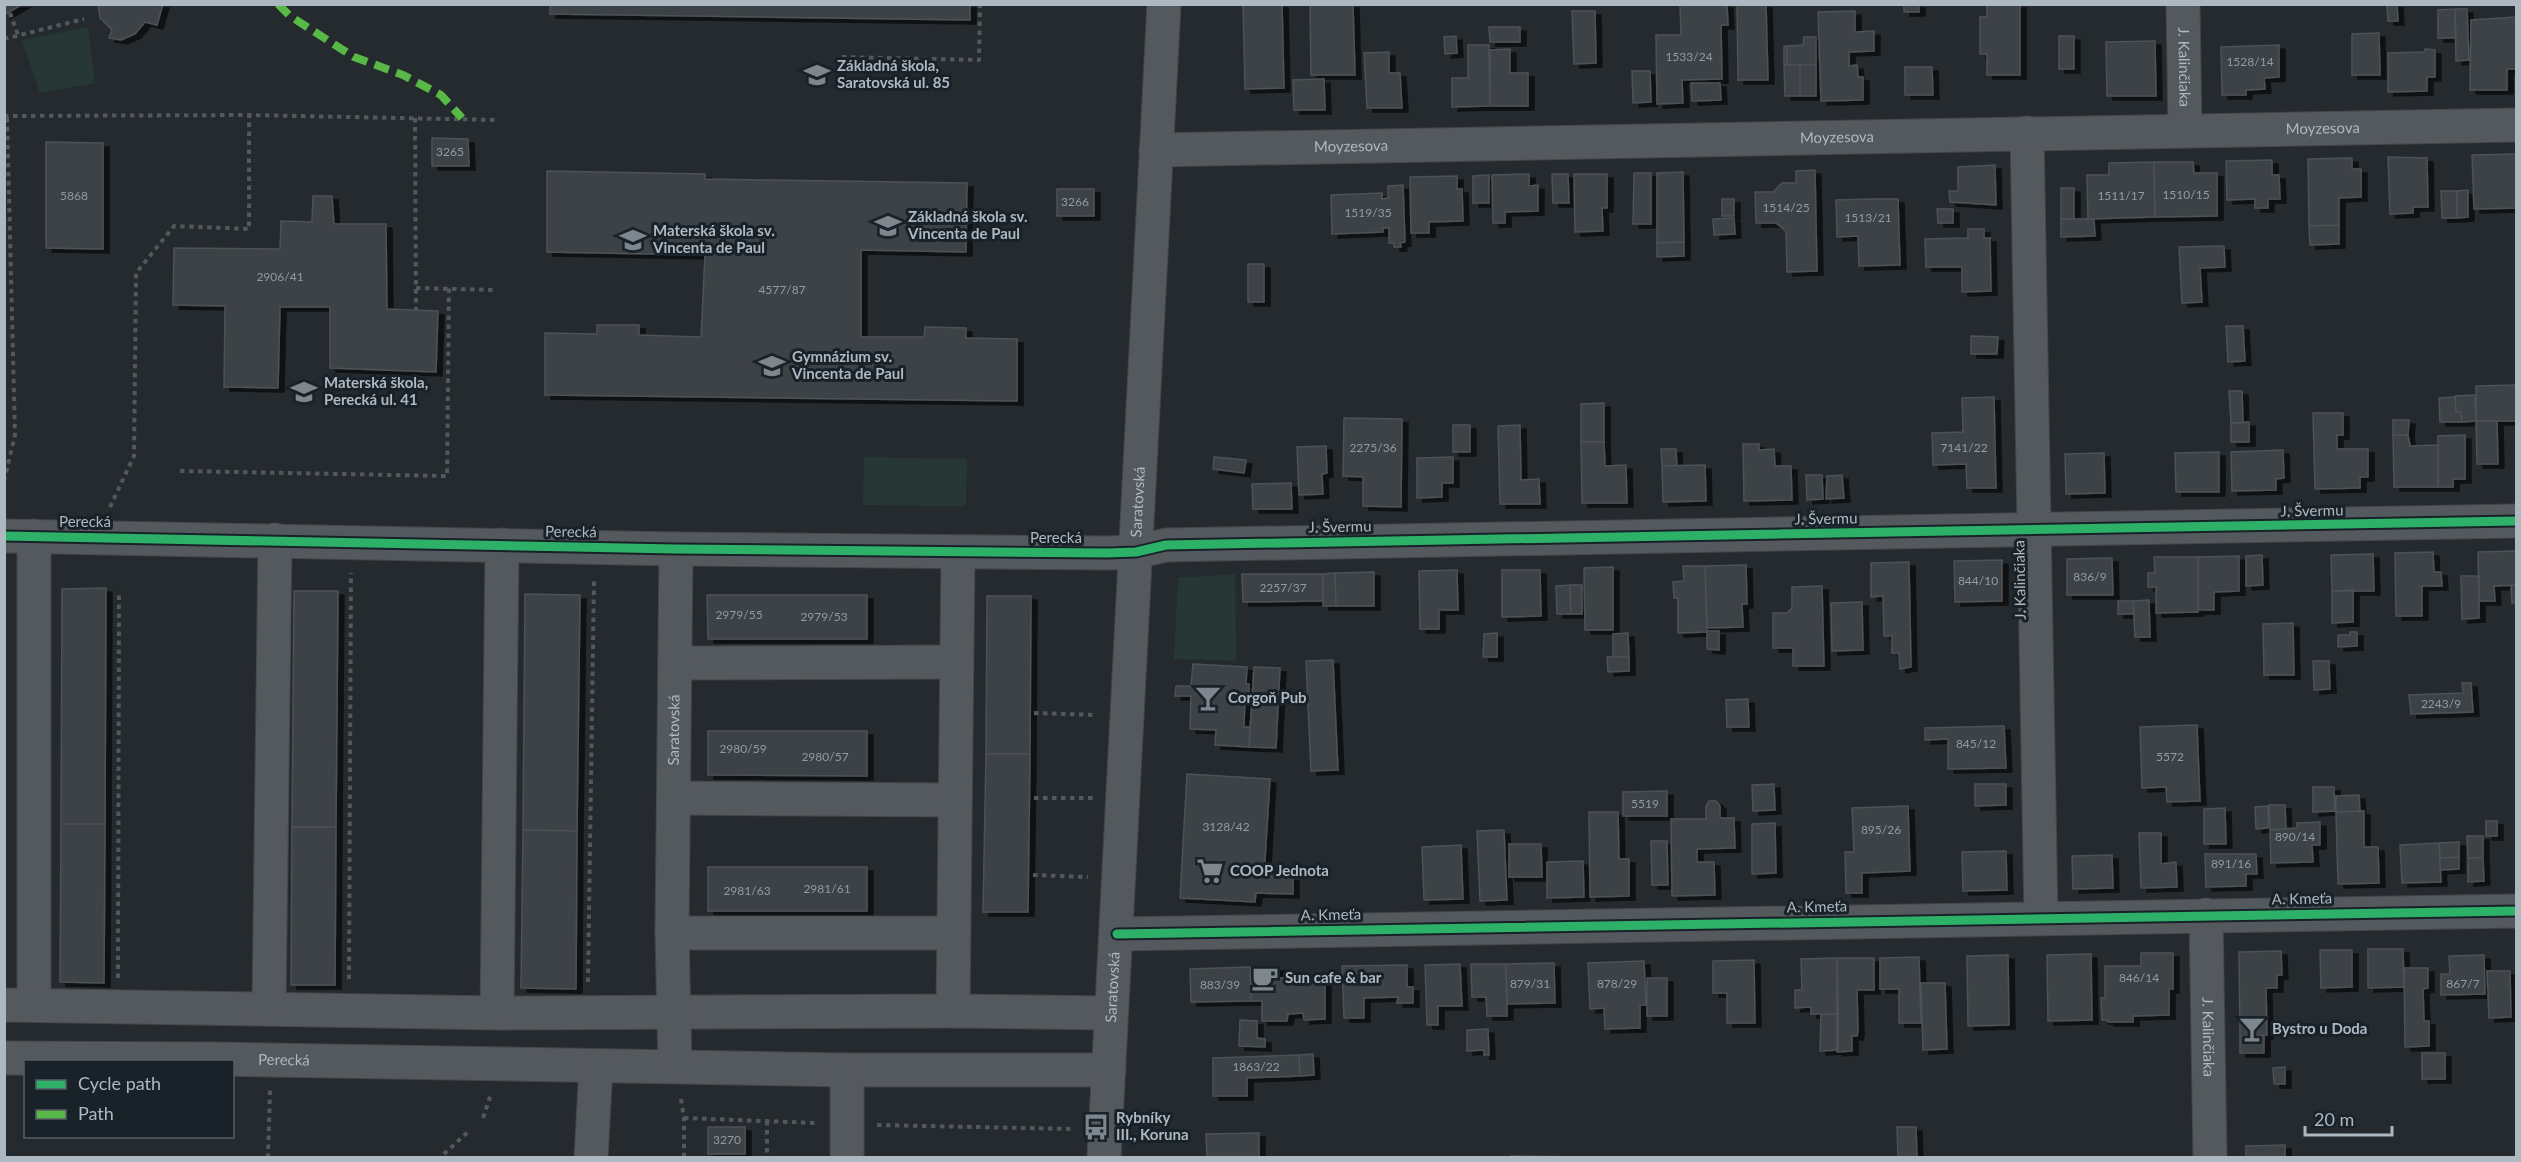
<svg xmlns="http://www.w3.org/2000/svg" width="2521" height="1162" viewBox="0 0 2521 1162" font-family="Lato,sans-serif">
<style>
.green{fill:#273735}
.building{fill:#3d4246;stroke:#4c5257;stroke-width:1.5;filter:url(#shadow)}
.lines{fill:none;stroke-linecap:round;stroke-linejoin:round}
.minor-casing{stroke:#42464a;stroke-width:35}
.path{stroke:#52585b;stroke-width:4;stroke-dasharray:4.5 4.5;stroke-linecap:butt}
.minor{stroke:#54595e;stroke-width:33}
.quiet{stroke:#58b947;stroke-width:8;stroke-dasharray:15 8;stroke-linecap:butt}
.cycleway-casing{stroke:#192228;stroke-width:13}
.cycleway{stroke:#2db169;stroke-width:9}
.labels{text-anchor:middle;stroke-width:6;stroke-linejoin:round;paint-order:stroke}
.number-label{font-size:12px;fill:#929aa2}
.poi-label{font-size:15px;font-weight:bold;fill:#aeb8c1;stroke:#192228;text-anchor:start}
.street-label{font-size:15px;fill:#aeb8c1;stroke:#192228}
</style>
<defs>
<filter id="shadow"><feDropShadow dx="6" dy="4" stdDeviation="0" flood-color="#0009"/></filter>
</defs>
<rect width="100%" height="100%" fill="#252a2f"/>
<!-- green -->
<path class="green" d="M88,27L95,83L40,93L22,40Z
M864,457L967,459L966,506L863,505Z
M1235,574L1236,661L1174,659L1178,578Z"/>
<!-- building -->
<path class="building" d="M4,4H23L4,15Z
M98,4H163L157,25L145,22L135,34L121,40L109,38L112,30L100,18Z
M550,4H970V20L550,14Z
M1243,4H1282L1284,88L1245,89Z
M1310,4H1353L1355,75H1311Z
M1680,4H1727L1728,25H1721L1722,79L1682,80L1683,103L1657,104L1656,35H1681Z
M1737,4H1766L1768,80H1738Z
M1904,4H1919V12H1904Z
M1987,4H2020V75H1987V54H1980V17H1987Z
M2387,4H2397L2398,21H2388Z
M2455,9H2467L2469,60L2456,61Z
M2455,9L2456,38H2438V10Z
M1572,11H1595L1596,63L1574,64Z
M1855,11V32L1874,31V51L1849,52V66L1857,65L1858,77H1863V100L1821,101L1818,12Z
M2516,17V69H2507V90H2470L2471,20Z
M1489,27H1520V42H1490Z
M2379,33L2380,75H2352V34Z
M1456,36L1457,53L1445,54L1444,37Z
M2059,36H2074V69H2059Z
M1804,37H1816V65H1787V46L1803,45Z
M2155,41L2156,96H2107L2106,42Z
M1468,45H1489L1490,106L1452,107V78H1468Z
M2279,45V77L2264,78L2265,89L2246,90V95H2222L2221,47Z
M1784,46H1787V65H1784Z
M1510,49V73H1528V106H1490V50Z
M2425,49L2435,50V77H2427V91L2388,92V53L2424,52Z
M1389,52V73H1400L1402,108H1367L1364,53Z
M1784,65H1800V96H1785Z
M1800,65H1816V96H1800Z
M1905,67H1932L1933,95H1905Z
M1632,71H1650L1651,102L1633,103Z
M1324,79L1325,110H1294L1293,80Z
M1691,83H1720L1721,100L1692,101Z
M432,138L468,139L469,166H432Z
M46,142L103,143V249L46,248Z
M2516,154V208L2474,209L2472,155Z
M2388,157L2427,158L2428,207H2413V213L2390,214Z
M2352,158V169H2361V197L2339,198V225L2309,226L2308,159Z
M2272,160V175H2279L2280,199H2268V208H2255V199L2227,200L2226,161Z
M2154,162L2155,217L2088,219L2087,175H2109V163Z
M2154,162H2193L2194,173H2217V216L2155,217Z
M1995,165L1996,205L1950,202L1949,191H1958V167Z
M1815,170L1817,271L1787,272L1786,231L1776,223H1756L1755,192H1773L1782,183H1796V171Z
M547,171L705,174V179L967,183L966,252L861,250V337H924L925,327L966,328V338L1017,339V401L545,395V333L597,334V325H639V335L701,337L705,255L547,252Z
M1683,172L1684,242L1657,243V173Z
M1634,173H1651V224H1633Z
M1529,174V186L1538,185V211L1505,212V223H1493L1492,175Z
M1552,174H1568L1569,203H1553Z
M1574,174H1607V208H1602L1603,231L1575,232Z
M1489,175V203H1473V176Z
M1457,176V189H1462L1463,221L1429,222V233H1411L1410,177Z
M1403,185L1405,242L1400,243L1401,247H1394V243H1389V228H1383V232L1332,234L1331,195L1382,193V199L1388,198V186Z
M2061,188H2074V219H2061Z
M1057,189H1094V216H1057Z
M2468,190V217L2457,218V191Z
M2441,191H2457V218H2442Z
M313,196H332L334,224H386L387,309L438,311L436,372L330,368V307H280L278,388L224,387L225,306L173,305L174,248L280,249L281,221L312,222Z
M1722,199H1734V216H1722Z
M1872,199H1898L1900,265L1859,266L1858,236L1837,237L1836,200Z
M1937,209H1953V223H1938Z
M1734,218L1735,234L1714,235L1713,219Z
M2061,219H2094L2095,236L2061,237Z
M2339,225V244L2310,245L2309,226Z
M1968,229H1984V238H1990L1991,291L1962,292V267H1926L1925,239L1968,238Z
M1684,242V256L1657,257V243Z
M2224,246L2225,267L2200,268L2202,302L2182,303L2179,247Z
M1248,264H1264V302H1248Z
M2226,326H2243L2245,361L2228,362Z
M1971,336L1998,337L1997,354H1971Z
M2516,385V421H2476V386Z
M2229,391H2242L2243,423H2231Z
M2475,395L2476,421L2462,422L2461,412H2456L2455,396Z
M1994,397L1996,488H1967L1966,464L1933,465L1932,433L1963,432L1962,398Z
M2455,397L2456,412H2461L2462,422H2440L2439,398Z
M1604,403V442H1581V404Z
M2313,413H2343V435H2337V449H2368V477H2360V488L2315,489Z
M1344,418L1402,419L1401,507L1363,506V477L1343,476Z
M2393,420H2409L2408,435H2393Z
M2476,421H2497L2498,464H2477Z
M2249,422V442H2231V423Z
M1453,425H1470V452H1453Z
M1520,425L1521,480L1539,479L1540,504H1500L1498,426Z
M2393,435H2408L2410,446L2438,445V487H2394Z
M2465,435V479H2453V487H2438V436Z
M1581,442H1604L1605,466L1626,465L1627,503H1582Z
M1743,444H1759V450L1774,449L1775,466H1791L1792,500L1744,501Z
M1326,446L1327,473L1322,474L1323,494L1299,495L1297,447Z
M1661,449H1676L1677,466H1662Z
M2283,450L2284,478L2276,479V490L2232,491L2231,452Z
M2219,452V492H2176L2175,453Z
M2104,453L2105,493L2066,494L2065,454Z
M1214,457L1246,460L1244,473L1213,469Z
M1453,457V483H1442V497L1417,498V458Z
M1705,465L1706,501L1663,502L1662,466Z
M1806,475H1822L1823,499L1807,500Z
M1842,475L1844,498L1826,499L1827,476Z
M1291,483L1292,509H1253L1252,484Z
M2516,551V585L2494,586L2495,601H2479L2478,552Z
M2433,552L2434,572H2441L2442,586H2422V616H2396L2395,553Z
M2373,554L2374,591H2332L2331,555Z
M2262,555L2263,585L2246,586V556Z
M2239,556V591L2214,592V610H2198V557Z
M2154,557H2198V612L2156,613V587H2148V573H2155Z
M2112,558L2113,595H2067V559Z
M2002,560V601L1955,602L1954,561Z
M1909,562L1911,667L1900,669L1899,653H1892V636H1884L1883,596L1871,597V563Z
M1746,565L1747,604H1742L1743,627L1707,628L1705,566Z
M1683,566H1705L1707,632L1678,633V598H1674L1673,582L1684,581Z
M1613,567V630H1585L1584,568Z
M1457,570L1458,610H1439V629H1420L1419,571Z
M1502,570H1540L1541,616L1502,617Z
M1374,572V606H1336L1335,573Z
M1335,573L1336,606H1323V574Z
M1242,574H1323V601L1243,602Z
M2461,576H2479V618L2462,619Z
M1570,585L1571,614H1557L1556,586Z
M1570,585H1582V614H1571Z
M2511,585H2516V603H2512Z
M1822,586L1824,666H1793V648H1773V613H1787L1792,608V587Z
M106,588L105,824H61L62,589Z
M2353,590V622L2332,623V591Z
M294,591H338L336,827H292Z
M525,594L580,595L577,831L523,830Z
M707,595H867V639H708Z
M987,596H1031L1030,754H986Z
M2149,600L2150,637H2135L2133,601Z
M2118,601H2133L2134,614H2118Z
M1862,602L1863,650L1832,651L1831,603Z
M2293,623L2294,675H2264L2263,624Z
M1707,631H1719V650L1707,649Z
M2350,632H2357V646L2338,647V635H2350Z
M1497,633V657H1483L1484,634Z
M1628,633L1629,657H1613V634Z
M1607,657H1629V671L1608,672Z
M1333,660L1338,770L1311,771L1306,661Z
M2313,661H2329L2330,689L2314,690Z
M1193,664L1247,667L1246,684H1249V693H1245L1244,727H1250L1249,747L1215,745L1216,730L1190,729L1191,696H1175L1176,686H1191Z
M1254,667L1280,668L1276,748L1249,747Z
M2462,683H2471L2473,712L2411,714L2409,695L2463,693Z
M1748,699L1749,727H1727L1726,700Z
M2197,725L2200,801L2167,802L2166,787L2142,788L2140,727Z
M2004,726L2006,768L1948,769V739L1925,740V728Z
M708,731H867V776L708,775Z
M986,754H1030L1028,912H983Z
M1187,774L1270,779L1264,876L1293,877V894L1256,893L1255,902L1180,898Z
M1774,784L1775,810L1753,811L1752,785Z
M1975,784H2006V805L1975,806Z
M2313,787H2334L2335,811L2313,812Z
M1667,791V816H1623V792Z
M2359,795L2360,811L2336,812V796Z
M1709,801H1716L1720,806V818H1734L1735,848L1697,849V862H1714L1715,895L1672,896L1671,819H1706V806Z
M2269,805H2285L2286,829L2270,830Z
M1908,806L1910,871L1862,873V893H1846L1845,852H1854L1852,808Z
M2268,806V828L2256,829L2255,807Z
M2225,808L2226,844H2204V809Z
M2364,811V847H2378L2379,883L2338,884L2336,812Z
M1589,812H1618L1619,859H1629V896L1590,897Z
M2486,821H2497V836H2486Z
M2320,822V845H2312L2313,862L2271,863L2270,830L2297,828V823Z
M1775,823L1776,873L1752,874V824Z
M61,824H105L104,983L60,982Z
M292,827H336L335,985H291Z
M523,830L577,831L576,989L521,988Z
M1504,830L1507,900L1480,901L1477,831Z
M2139,833H2161V864L2176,862L2177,887L2141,888Z
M2467,836H2483V858H2468Z
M1651,841H1667L1668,885H1652Z
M2459,842V857L2440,858L2439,843Z
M2439,843L2441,882L2402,883L2400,845Z
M1509,844H1541L1542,877H1509Z
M1461,845L1463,899L1424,900L1422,847Z
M2006,851L2007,890L1963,891L1962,852Z
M2205,854H2256L2257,874H2246V886L2206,887Z
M2112,855L2113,888L2073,889L2072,856Z
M2459,857V869L2440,870V858Z
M2468,858H2483L2484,881L2468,882Z
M1583,861L1584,897L1547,898V862Z
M708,867H867V911H708Z
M2368,949H2403L2404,987L2368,988Z
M2320,950H2352V987L2321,988Z
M2281,951L2282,975H2277V988H2266L2267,1035L2240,1036L2239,952Z
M2141,953H2173V989H2169V1015L2133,1016V1022H2108V1020H2102L2101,998H2105V966H2141Z
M2091,954L2092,1020L2048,1021L2047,955Z
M2008,955L2009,1025L1968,1026L1967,956Z
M2484,955L2485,994L2441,995V974H2450L2449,956Z
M1919,957L1921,1023H1899V989H1880V958Z
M1837,958H1874V990H1857L1858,1032L1857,1036H1852V1051L1837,1052Z
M1837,958L1838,1014H1811V1007L1795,1008V990H1802L1801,959Z
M1754,960L1755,1023H1727V993H1713V961Z
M1644,961L1646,1005H1640V1028L1605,1029L1604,1008L1590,1009L1588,963Z
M1554,963L1555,1003L1507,1004L1506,964Z
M1460,964L1462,1006H1438V1025H1427L1425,965Z
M1471,964H1506L1507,1016H1487L1486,997H1472Z
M1407,965V987H1413V1003H1397L1398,997L1364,998V1018H1344L1342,966Z
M1250,967L1251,1001L1191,1002L1190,969Z
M1250,967H1279V978H1325V1019L1304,1020L1303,1013L1288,1014L1287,1021H1262V1001H1251Z
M2404,968H2428V988L2423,989L2424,1021H2429V1046L2405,1047Z
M2487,971H2510L2511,1017L2489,1018Z
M1647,978H1667V1016H1647Z
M1921,983H1945L1947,1049L1923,1050Z
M1821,1014H1838V1050L1820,1051Z
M1240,1020L1257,1021V1038L1265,1039V1047L1239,1046Z
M1488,1029L1489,1055H1484V1050L1467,1051V1030Z
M2264,1035V1053H2240V1036Z
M2422,1053H2445V1079H2422Z
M1313,1054L1314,1075L1300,1076L1299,1055Z
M1299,1055L1300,1076L1247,1078V1096H1213V1058Z
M2285,1067V1084H2274L2273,1068Z
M708,1127H745V1154H708Z
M1897,1127H1916L1917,1158H1898Z
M1259,1133V1158H1207L1206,1134Z
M2285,1145V1158H2246V1146Z
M1511,1156L1579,1157V1158H1511Z"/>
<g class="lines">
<!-- minor casing -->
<g class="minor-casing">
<g id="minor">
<path id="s1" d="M2183,4L2185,130"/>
<path d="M2027,133L2041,918"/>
<path id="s2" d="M1156,150L2516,125"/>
<path d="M4,536L676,549L1107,553L1136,552L1166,545L2516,521"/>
<path d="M34,536V1005"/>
<path d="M675,663L956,662"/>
<path d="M674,798L955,800"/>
<path id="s3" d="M2206,915L2210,1158"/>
<path d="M672,933H953"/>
<path d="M1117,934L2516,911"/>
<path d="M4,1005L497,1013L953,1011L1111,1013"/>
<path d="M269,1008L275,540"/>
<path d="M953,1011L958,553"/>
<path d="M497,1013L502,545"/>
<path id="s4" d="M4,1058L218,1059L847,1070H1109"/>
<path id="s5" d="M675,1066L672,933L676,549"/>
<path d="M591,1158L596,1066"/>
<path d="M847,1158V1070"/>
<path id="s6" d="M1104,1158L1164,4"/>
</g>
</g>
<!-- path -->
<path class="path" d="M10,13L18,35
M4,39L84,19
M842,57L979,60L980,4
M4,116L249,115L499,120
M415,118L416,310
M416,288L495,290
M180,471L447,476L449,288
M4,481L15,435L7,116
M110,507L134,456L136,273L174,226L249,229V115
M1034,713L1096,715
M1034,798H1093
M1033,875L1088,877
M118,978L119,591
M349,979L351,573
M588,982L594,579
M681,1099L684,1118V1158
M483,1118L491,1094
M684,1118L815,1123
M767,1121V1158
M877,1125L1073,1129
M444,1154L469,1131
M268,1158L270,1090"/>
<!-- minor -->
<use href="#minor" class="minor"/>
<!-- quiet -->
<path class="quiet" d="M278,4L290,16L354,57L403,75L441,95L462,118"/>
<!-- cycleway casing -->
<g class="cycleway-casing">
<path id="cycleway" d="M4,536L676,549L1107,553L1136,552L1166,545L2516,521
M1117,934L2516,911"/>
</g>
<!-- cycleway -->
<use href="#cycleway" class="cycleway"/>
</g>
<!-- icons -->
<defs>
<g id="school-bare" transform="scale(2.07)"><path d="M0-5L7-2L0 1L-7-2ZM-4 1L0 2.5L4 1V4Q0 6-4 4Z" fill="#7e868e" stroke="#192228" stroke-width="2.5" paint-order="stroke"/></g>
<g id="bar-bare" transform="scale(2.07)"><path d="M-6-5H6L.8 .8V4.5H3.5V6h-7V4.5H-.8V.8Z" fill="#7e868e" stroke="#192228" stroke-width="2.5" paint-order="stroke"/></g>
<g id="supermarket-bare" transform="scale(2.07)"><path d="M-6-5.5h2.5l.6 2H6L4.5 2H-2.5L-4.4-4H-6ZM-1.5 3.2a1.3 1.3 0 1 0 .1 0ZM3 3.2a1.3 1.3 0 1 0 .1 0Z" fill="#7e868e" stroke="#192228" stroke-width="2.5" paint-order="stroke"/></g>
<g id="cafe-bare" transform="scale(2.07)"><path d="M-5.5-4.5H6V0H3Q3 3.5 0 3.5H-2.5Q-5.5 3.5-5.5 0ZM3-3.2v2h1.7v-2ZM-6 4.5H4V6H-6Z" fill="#7e868e" stroke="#192228" stroke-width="2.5" paint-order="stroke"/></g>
<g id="bus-bare" transform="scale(2.07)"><path d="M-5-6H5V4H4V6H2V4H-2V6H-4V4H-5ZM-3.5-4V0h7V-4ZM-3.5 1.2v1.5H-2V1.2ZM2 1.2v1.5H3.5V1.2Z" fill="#7e868e" stroke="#192228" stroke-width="2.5" paint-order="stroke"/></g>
</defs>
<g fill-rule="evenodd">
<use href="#school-bare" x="817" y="75"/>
<use href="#school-bare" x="888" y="226"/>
<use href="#school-bare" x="633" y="240"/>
<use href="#school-bare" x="772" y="366"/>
<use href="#school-bare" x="304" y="392"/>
<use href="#bar-bare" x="1208" y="698"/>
<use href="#supermarket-bare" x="1210" y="871"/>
<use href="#cafe-bare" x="1265" y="978"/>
<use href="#bar-bare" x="2252" y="1029"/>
<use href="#bus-bare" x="1096" y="1127"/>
</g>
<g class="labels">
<!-- number labels -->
<g class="number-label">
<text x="1689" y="61">1533/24</text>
<text x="2250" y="66">1528/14</text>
<text x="450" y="156">3265</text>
<text x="2186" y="199">1510/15</text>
<text x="74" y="200">5868</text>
<text x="2121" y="200">1511/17</text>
<text x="1075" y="206">3266</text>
<text x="1786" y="212">1514/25</text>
<text x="1368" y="217">1519/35</text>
<text x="1868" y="222">1513/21</text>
<text x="280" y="281">2906/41</text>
<text x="782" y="294">4577/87</text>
<text x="1373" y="452">2275/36</text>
<text x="1964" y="452">7141/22</text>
<text x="2090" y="581">836/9</text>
<text x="1978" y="585">844/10</text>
<text x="1283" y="592">2257/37</text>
<text x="739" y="619">2979/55</text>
<text x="824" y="621">2979/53</text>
<text x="2441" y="708">2243/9</text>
<text x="1976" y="748">845/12</text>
<text x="743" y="753">2980/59</text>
<text x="825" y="761">2980/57</text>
<text x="2170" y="761">5572</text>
<text x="1645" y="808">5519</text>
<text x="1226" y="831">3128/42</text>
<text x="1881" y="834">895/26</text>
<text x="2295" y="841">890/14</text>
<text x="2231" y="868">891/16</text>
<text x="827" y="893">2981/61</text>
<text x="747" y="895">2981/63</text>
<text x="2139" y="982">846/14</text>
<text x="1530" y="988">879/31</text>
<text x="1617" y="988">878/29</text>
<text x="2463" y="988">867/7</text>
<text x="1220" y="989">883/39</text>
<text x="1256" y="1071">1863/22</text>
<text x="727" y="1144">3270</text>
</g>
<!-- poi labels -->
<g class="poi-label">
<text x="837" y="71">Základná škola,<tspan x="837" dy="17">Saratovská ul. 85</tspan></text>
<text x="908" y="222">Základná škola sv.<tspan x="908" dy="17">Vincenta de Paul</tspan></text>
<text x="653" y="236">Materská škola sv.<tspan x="653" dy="17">Vincenta de Paul</tspan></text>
<text x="792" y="362">Gymnázium sv.<tspan x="792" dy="17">Vincenta de Paul</tspan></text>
<text x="324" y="388">Materská škola,<tspan x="324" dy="17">Perecká ul. 41</tspan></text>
<text x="1228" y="703">Corgoň Pub</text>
<text x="1230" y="876">COOP Jednota</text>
<text x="1285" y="983">Sun cafe &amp; bar</text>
<text x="2272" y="1034">Bystro u Doda</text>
<text x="1116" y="1123">Rybníky<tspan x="1116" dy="17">III., Koruna</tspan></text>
</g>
<!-- street labels -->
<g class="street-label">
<text dy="5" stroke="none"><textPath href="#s1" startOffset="63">J. Kalinčiaka</textPath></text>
<text dy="5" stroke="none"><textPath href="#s2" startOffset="1167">Moyzesova</textPath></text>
<text dy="5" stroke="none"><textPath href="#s2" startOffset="681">Moyzesova</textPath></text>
<text dy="5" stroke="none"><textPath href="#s2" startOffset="195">Moyzesova</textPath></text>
<text dy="5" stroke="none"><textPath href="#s6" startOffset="657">Saratovská</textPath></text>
<text transform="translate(2312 511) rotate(-1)" y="5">J. Švermu</text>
<text transform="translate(1826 519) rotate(-1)" y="5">J. Švermu</text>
<text x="85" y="527">Perecká</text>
<text transform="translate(1340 527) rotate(-1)" y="5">J. Švermu</text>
<text transform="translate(571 532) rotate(1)" y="5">Perecká</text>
<text x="1056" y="543">Perecká</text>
<text transform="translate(2020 580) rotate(-91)" y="5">J. Kalinčiaka</text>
<text dy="5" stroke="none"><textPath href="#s5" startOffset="336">Saratovská</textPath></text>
<text transform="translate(2302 899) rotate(-1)" y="5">A. Kmeťa</text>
<text transform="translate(1817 907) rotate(-1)" y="5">A. Kmeťa</text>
<text transform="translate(1331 915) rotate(-1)" y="5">A. Kmeťa</text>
<text dy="5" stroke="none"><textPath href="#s6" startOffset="171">Saratovská</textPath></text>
<text dy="5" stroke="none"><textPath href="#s3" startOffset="122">J. Kalinčiaka</textPath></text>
<text dy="5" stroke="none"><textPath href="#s4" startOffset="280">Perecká</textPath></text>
</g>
</g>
<!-- border -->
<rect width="2521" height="1162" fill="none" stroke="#aeb8c1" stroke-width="12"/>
<!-- legend -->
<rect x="24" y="1060" width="210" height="78" fill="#192228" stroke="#555e65" stroke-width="1.5"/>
<rect x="36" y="1080" width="30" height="9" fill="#2db169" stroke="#555e65" stroke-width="1.5"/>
<text x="78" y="1090" font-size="18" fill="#aeb8c1">Cycle path</text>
<rect x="36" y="1110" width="30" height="9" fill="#58b947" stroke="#555e65" stroke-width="1.5"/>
<text x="78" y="1120" font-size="18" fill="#aeb8c1">Path</text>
<!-- scale -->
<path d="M2305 1126v9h87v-9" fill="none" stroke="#aeb8c1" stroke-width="3"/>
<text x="2314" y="1126" font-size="18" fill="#aeb8c1" stroke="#192228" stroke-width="4.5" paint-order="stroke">20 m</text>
</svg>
